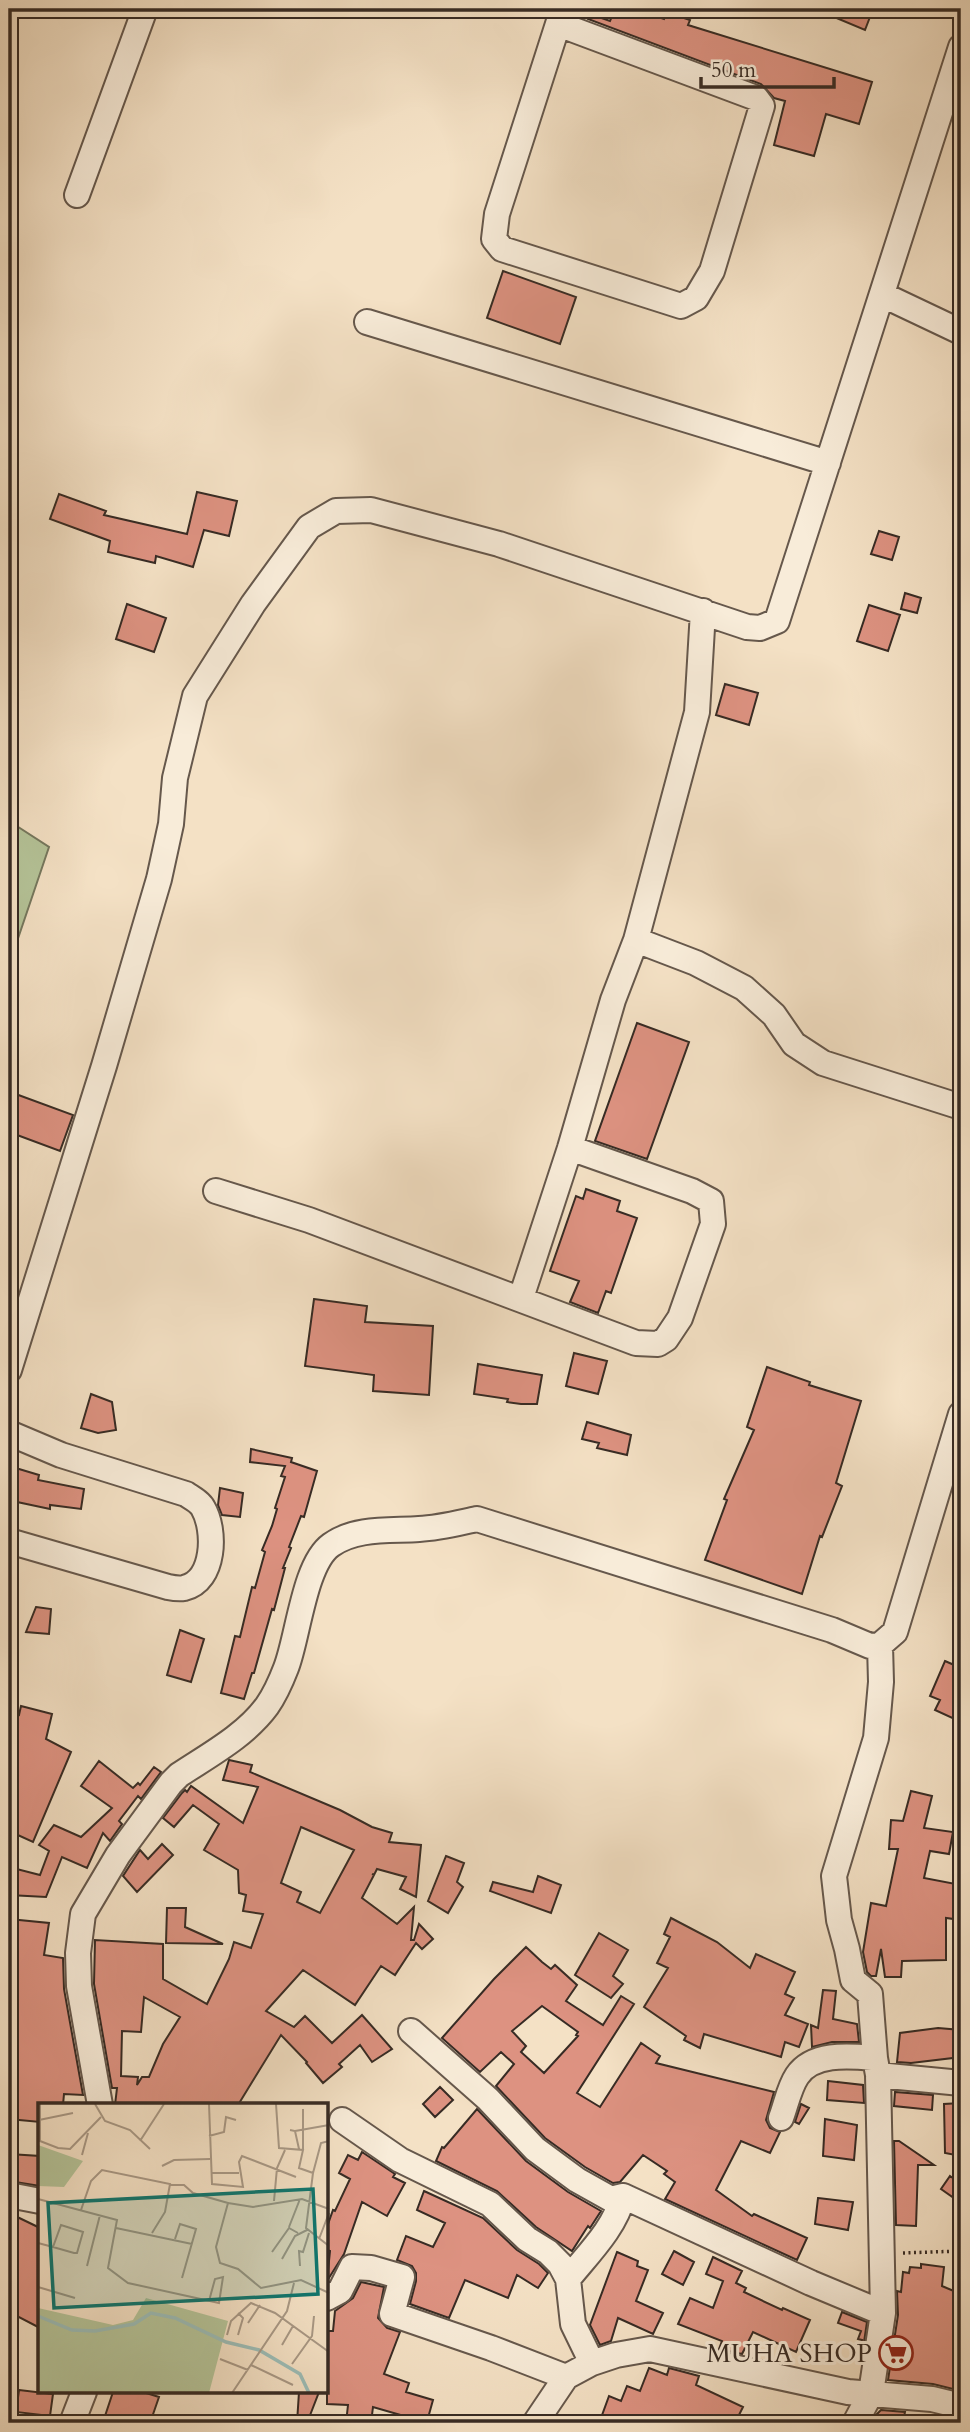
<svg xmlns="http://www.w3.org/2000/svg" width="970" height="2432" viewBox="0 0 970 2432" font-family="Cardo,serif">
<style>
.green{fill:#b5c499;stroke:#76785e;stroke-width:2}
.building{fill:#dd9281;stroke:#372b24;stroke-width:2;fill-rule:evenodd}
.lines{fill:none;stroke-linecap:round;stroke-linejoin:round}
.minor-casing{stroke:#66584c;stroke-width:28}
.path{stroke:#372b24;stroke-width:3.5;stroke-dasharray:2 3.5;stroke-linecap:butt}
.minor{stroke:#f8ecd9;stroke-width:24}
.labels{text-anchor:middle;stroke-width:6;stroke-linejoin:round;paint-order:stroke}
.poi-label{font-size:26px;fill:#372b24;stroke:#f8ecd9;text-anchor:end}
.inset-river{fill:none;stroke:#9cbdb7;stroke-width:3.5}
.inset-road{fill:none;stroke:#a89885;stroke-width:2}
.view{fill:#0f766e;fill-opacity:0.15;stroke:#0f766e;stroke-width:3.5}
.inset-edge{fill:none;stroke:#372b24;stroke-width:3.5}
</style>
<rect width="100%" height="100%" fill="#f4e1c5"/>
<filter id="stains"><feTurbulence type="fractalNoise" baseFrequency=".00286" numOctaves="4"/><feColorMatrix values="0 0 0 0 .2 0 0 0 0 .09 0 0 0 0 .02 0 0 0 .5 -.17"/></filter>
<radialGradient id="worn" r=".72"><stop offset=".6" stop-color="#630" stop-opacity="0"/><stop offset="1" stop-color="#630" stop-opacity=".3"/></radialGradient>
<!-- green -->
<path class="green" d="M9,821L49,847L9,965Z"/>
<!-- building -->
<path class="building" d="M615,9H635L664,19L666,12L690,20L688,25L872,82L859,124L826,114L814,156L774,145L785,101L774,98L761,84L588,19L590,14L610,21Z
M815,9H873L865,30Z
M503,271L576,297L560,344L487,318Z
M197,492L237,501L229,536L204,530L193,567L156,556L155,563L108,552L110,541L50,519L59,494L106,511L104,515L187,534Z
M879,531L899,537L892,560L871,554Z
M905,593L921,598L917,613L901,609Z
M127,604L166,618L154,652L116,639Z
M869,605L900,615L888,651L857,641Z
M725,684L758,693L749,725L716,715Z
M637,1023L689,1042L647,1159L595,1141Z
M13,1093L73,1115L60,1151L9,1132V1104Z
M586,1189L620,1201L617,1211L637,1218L611,1293L606,1291L598,1313L570,1302L579,1281L550,1271L576,1196L583,1199Z
M314,1299L367,1306L365,1322L433,1326L429,1395L373,1391L374,1375L305,1366Z
M574,1353L607,1361L598,1394L566,1386Z
M478,1364L542,1375L537,1404H521L507,1402L508,1399L474,1394Z
M767,1367L810,1382L809,1385L861,1401L836,1483L842,1486L822,1537L820,1536L802,1594L705,1560L727,1500L724,1499L754,1430L747,1427Z
M91,1394L112,1402L116,1430L98,1433L81,1428Z
M587,1422L631,1435L627,1455L597,1448L599,1443L582,1439Z
M251,1449L292,1458L291,1462L317,1471L304,1517L301,1516L289,1547L291,1548L283,1568H285L274,1610L272,1609L254,1673H252L244,1699L221,1693L235,1636L240,1637L252,1587L255,1588L265,1552L262,1550L272,1526L277,1509L275,1508L285,1477L281,1476L285,1466L250,1462Z
M9,1466L39,1475L38,1480L84,1489L81,1509L50,1505V1509L17,1502L16,1509H9Z
M220,1488L243,1493L240,1517L222,1515L218,1505Z
M36,1607L51,1609L49,1634L26,1632Z
M180,1630L204,1639L191,1682L167,1675Z
M945,1661L961,1668V1722L935,1710L940,1700L930,1696Z
M21,1706L52,1714L46,1739L71,1752L33,1842L9,1831V1713L19,1715Z
M229,1760L252,1765L250,1772L340,1810L372,1827L392,1833L389,1842L421,1845L416,1897L400,1889L406,1877L377,1869L374,1875L372,1874L374,1875L362,1898L397,1924L414,1907L411,1940H414L419,1924L433,1939L422,1949L416,1943L395,1975L381,1966L355,2005L303,1970L266,2011L294,2027L305,2016L332,2043L362,2015L392,2049L372,2062L360,2045L339,2064L342,2067L323,2083L306,2063L307,2062L281,2035L238,2105H115L117,2088H112L94,1984L95,1940L163,1944V1979L207,2004L229,1959L234,1942L251,1948L263,1914L243,1911L246,1895L239,1893L238,1870L204,1850L219,1824L193,1805L174,1827L163,1818L182,1793L185,1790L187,1792L191,1786L243,1823L258,1787L223,1780ZM301,1827L354,1850L320,1913L297,1902L301,1892L281,1883ZM144,1997L180,2017L163,2044L149,2077H142L137,2085L138,2077L121,2076L122,2031L141,2032Z
M99,1761L133,1788L138,1783L140,1785L154,1767L161,1772L141,1799L138,1796L119,1821L122,1824L110,1841L103,1833L87,1868L62,1857L46,1897L9,1895V1867L40,1875L49,1851L39,1845L54,1825L81,1837L112,1808L81,1786Z
M911,1791L932,1796L924,1828L953,1832L949,1854L930,1851L924,1878L961,1885V1920L946,1918V1960L902,1961L901,1977H885L881,1949L876,1976H871L867,1972L863,1952L871,1903L886,1906L898,1849H889L891,1820L903,1821Z
M162,1844L173,1855L137,1892L123,1876L140,1850L148,1859Z
M446,1856L464,1863L457,1882L463,1887L448,1913L428,1901Z
M538,1876L561,1885L551,1913L490,1891L493,1882L533,1892Z
M167,1908H186L185,1927L223,1944L166,1943Z
M671,1918L717,1942L750,1968L756,1954L795,1972L785,1994L794,1998L785,2015L808,2024L799,2047L785,2042L781,2057L704,2034L700,2048L684,2040L686,2036L644,2007L668,1968L657,1963L670,1937L664,1934Z
M9,1919L49,1923L44,1955L63,1958L64,1989L83,2095L64,2094L63,2105H40V2122L9,2119V2085H12L15,2009H11L14,1984L9,1983Z
M599,1933L628,1950L613,1976L623,1984L611,1998L575,1975Z
M526,1947L542,1962L551,1969L555,1965L577,1985L566,2001L603,2025L621,1996L634,2004L577,2093L600,2107L641,2043L660,2056L656,2063L774,2092L766,2120L770,2128L780,2132L770,2153L741,2141L716,2190L752,2216L754,2214L807,2238L797,2260L665,2199L675,2182L664,2174L667,2171L643,2155L620,2182L613,2183L585,2167L545,2138L496,2086L514,2064L501,2052L480,2072L442,2038L494,1979ZM542,2006L578,2032L576,2035L578,2036L544,2073L521,2052L526,2046L512,2031Z
M823,1990L836,1991L833,2019L857,2024L859,2042H832L812,2047L811,2025L818,2028Z
M938,2028L961,2030V2057L911,2063L897,2062L900,2033Z
M828,2081L863,2085L864,2103L827,2100Z
M440,2087L453,2100L435,2117L423,2104Z
M895,2092L933,2095L932,2110L894,2106Z
M961,2103V2156L945,2153L944,2104Z
M801,2104L809,2108L799,2124L795,2122Z
M477,2109L526,2161L568,2192L601,2211L590,2228L588,2226L572,2251L536,2227L497,2191L436,2161L442,2147L444,2148Z
M825,2119L857,2125L854,2160L823,2156Z
M894,2141H899L934,2165H918L916,2226L896,2225Z
M362,2152L395,2174L393,2177L405,2183L387,2216L362,2202L344,2254L327,2281L330,2251L327,2250V2227L333,2210L335,2211L350,2179L339,2173L348,2155L358,2160Z
M9,2154L40,2156V2186L9,2181Z
M950,2176L961,2184V2203L941,2189Z
M424,2191L483,2218L517,2250L539,2264L548,2273L538,2288L517,2275L508,2298L465,2280L449,2318L410,2304L416,2281V2273L412,2266L397,2260L406,2236L433,2247L445,2223L417,2210Z
M818,2198L853,2202L848,2230L815,2224Z
M9,2213L40,2228V2328L9,2312Z
M674,2251L694,2262L683,2285L662,2274Z
M617,2252L638,2261L637,2266L648,2270L636,2301L663,2313L653,2334L618,2318L611,2341L600,2345L590,2325Z
M713,2257L742,2271L736,2283L746,2288L744,2292L782,2310L783,2308L810,2320L796,2352L753,2332L742,2354L719,2349L722,2341L678,2324L690,2298L713,2308L723,2281L706,2274Z
M921,2264L944,2267L942,2286L961,2294V2391L933,2384L888,2380L898,2315L897,2291L901,2292L903,2272L909,2273L910,2267L921,2268Z
M361,2282L384,2287L378,2318L387,2328L400,2332L384,2374L409,2383L406,2392L433,2400L428,2418L420,2416L418,2420L373,2407L371,2423H346L348,2405L327,2404V2331H333L335,2311L353,2298Z
M842,2312L867,2322L863,2349L859,2348L862,2340L858,2339L861,2331L838,2323Z
M649,2368L667,2375L669,2368L699,2376L696,2385L743,2407L735,2423H615L601,2418L609,2396L621,2401L627,2386L640,2391Z
M19,2390L53,2394L50,2416L16,2412Z
M113,2392H143L159,2397L150,2423H117L104,2419Z
M299,2392H319L307,2423H297Z
M881,2410L905,2412L904,2417L876,2415Z"/>
<g class="lines">
<!-- minor casing -->
<g class="minor-casing">
<path id="minor" d="M558,24L756,98L762,106L712,271L696,298L681,306L502,249L494,239L497,214L558,24L563,9
M77,195L145,9
M883,295L961,332
M367,322L828,463
M636,940L696,963L744,988L774,1015L794,1044L823,1063L961,1107
M216,1191L309,1220L636,1343L658,1344L666,1339L680,1318L713,1224L711,1201L692,1191L570,1148
M521,1298L570,1148L613,1000L636,940L697,712L703,611
M9,1370L104,1066L159,879L171,824L175,778L195,696L253,604L309,527L336,511L371,510L499,544L747,627L760,628L777,621L961,47
M9,1433L61,1455L186,1494C192,1498 200,1502 203,1508C216,1530 215,1581 184,1588C179,1589 173,1588 168,1587L9,1541
M411,2031L488,2099L535,2149L577,2180L611,2199L623,2196C615,2228 588,2254 568,2279
M878,2075L961,2083
M100,2105L79,1986L78,1953L83,1914L118,1855L171,1783L179,1775C209,1755 245,1736 267,1706C274,1696 281,1681 286,1668C298,1638 304,1564 331,1545C356,1527 391,1531 419,1529C439,1528 458,1523 477,1519L832,1630L870,1646L880,1645L895,1632L961,1414
M781,2118C786,2105 789,2088 797,2076C813,2052 850,2056 875,2058
M342,2120L400,2160L490,2204L527,2239L548,2252L560,2264L568,2279L573,2324L592,2363
M9,2195L40,2201
M623,2196L811,2283L883,2313
M327,2298L340,2291L352,2267L371,2268L402,2277L392,2314L491,2348L566,2377
M72,2423L84,2392
M535,2423L566,2377L592,2363L616,2355L650,2349L848,2392L932,2399L961,2406
M855,2423L871,2393L883,2313L878,2075L875,2058L870,1994L853,1980L847,1949L839,1920L834,1876L876,1738L881,1682L880,1645"/>
</g>
<!-- path -->
<path class="path" d="M903,2253L961,2251"/>
<!-- minor -->
<use href="#minor" class="minor"/>
</g>
<!-- icons -->
<defs>
<g id="supermarket-ring" transform="scale(1.75)"><circle r="9.5" fill="#f8ecd9" stroke="#8f2418" stroke-width="1.5"/><path d="M-6-5.5h2.5l.6 2H6L4.5 2H-2.5L-4.4-4H-6ZM-1.5 3.2a1.3 1.3 0 1 0 .1 0ZM3 3.2a1.3 1.3 0 1 0 .1 0Z" fill="#8f2418"/></g>
</defs>
<g fill-rule="evenodd">
<use href="#supermarket-ring" x="896" y="2353"/>
</g>
<g class="labels">
<!-- poi labels -->
<g class="poi-label">
<text x="872" y="2362">MUHA SHOP</text>
</g>
</g>
<!-- overview -->
<g transform="translate(38 2103)">
<rect width="290" height="290" fill="#f4e1c5"/>
<path d="M0,42L45,58L26,84L0,83ZM108,195L190,218L171,290H0V205L75,222L95,217Z" fill="#b5c499"/>
<path class="inset-river" d="M0,213L34,227L57,228L96,221L113,210L137,215L188,239L221,247L262,271L271,290"/>
<path class="inset-road" d="M2,1V38L20,45L32,46L63,14M57,1L67,18L92,27L112,46M171,1L174,81L205,84L201,59L204,53L258,74M238,1L241,45L265,47L261,65L275,70L268,125L291,143M265,6V47M1,17L35,10M252,27L257,28L261,46M257,28L291,22M171,33L186,29L188,14L198,17M102,38L126,1M44,52L50,30M124,63L136,57L172,56M173,70H201M275,70L283,40L291,38M132,82H146L155,90L190,100L178,144L182,160L200,166L223,185L263,177L291,190M0,96L79,117L70,165L90,180L181,200L185,174L177,176L171,198M236,98L239,65L247,47M190,100L215,104L264,96L291,106M43,107L53,78L64,67L132,81L127,109L114,130M251,124L262,96M78,125L154,141M137,136L142,121L158,126L144,175M281,136L291,110M0,140L15,144L36,150H39L45,129L23,122L15,144M234,149L251,125L260,130M244,156L257,133L269,127M49,163L62,112M262,163L261,148L265,149L271,130M0,184L37,195M200,210L205,215L200,232M210,220L222,202M189,232L193,218L213,200L237,210L291,249M244,242L255,223M182,256L210,267M254,261L274,233L276,213M213,262L255,282M194,290L249,208L256,180"/>
<path class="view" d="M275,86L280,191L16,205L10,100Z"/>
<rect width="290" height="290" class="inset-edge"/>
</g>
<!-- margin -->
<rect width="970" height="2432" fill="none" stroke="#f4e1c5" stroke-width="35"/>
<rect x="10" y="10" width="949" height="2411" fill="none" stroke="#372b24" stroke-width="3.5"/>
<rect x="18" y="18" width="935" height="2397" fill="none" stroke="#372b24" stroke-width="2"/>
<!-- scale -->
<path d="M701 77v10h133v-10" fill="none" stroke="#372b24" stroke-width="3.5"/>
<text x="711" y="77" font-size="21" fill="#372b24" stroke="#f8ecd9" stroke-width="5" paint-order="stroke">50 m</text>
<rect width="100%" height="100%" filter="url(#stains)"/>
<rect width="100%" height="100%" fill="url(#worn)"/>
</svg>
